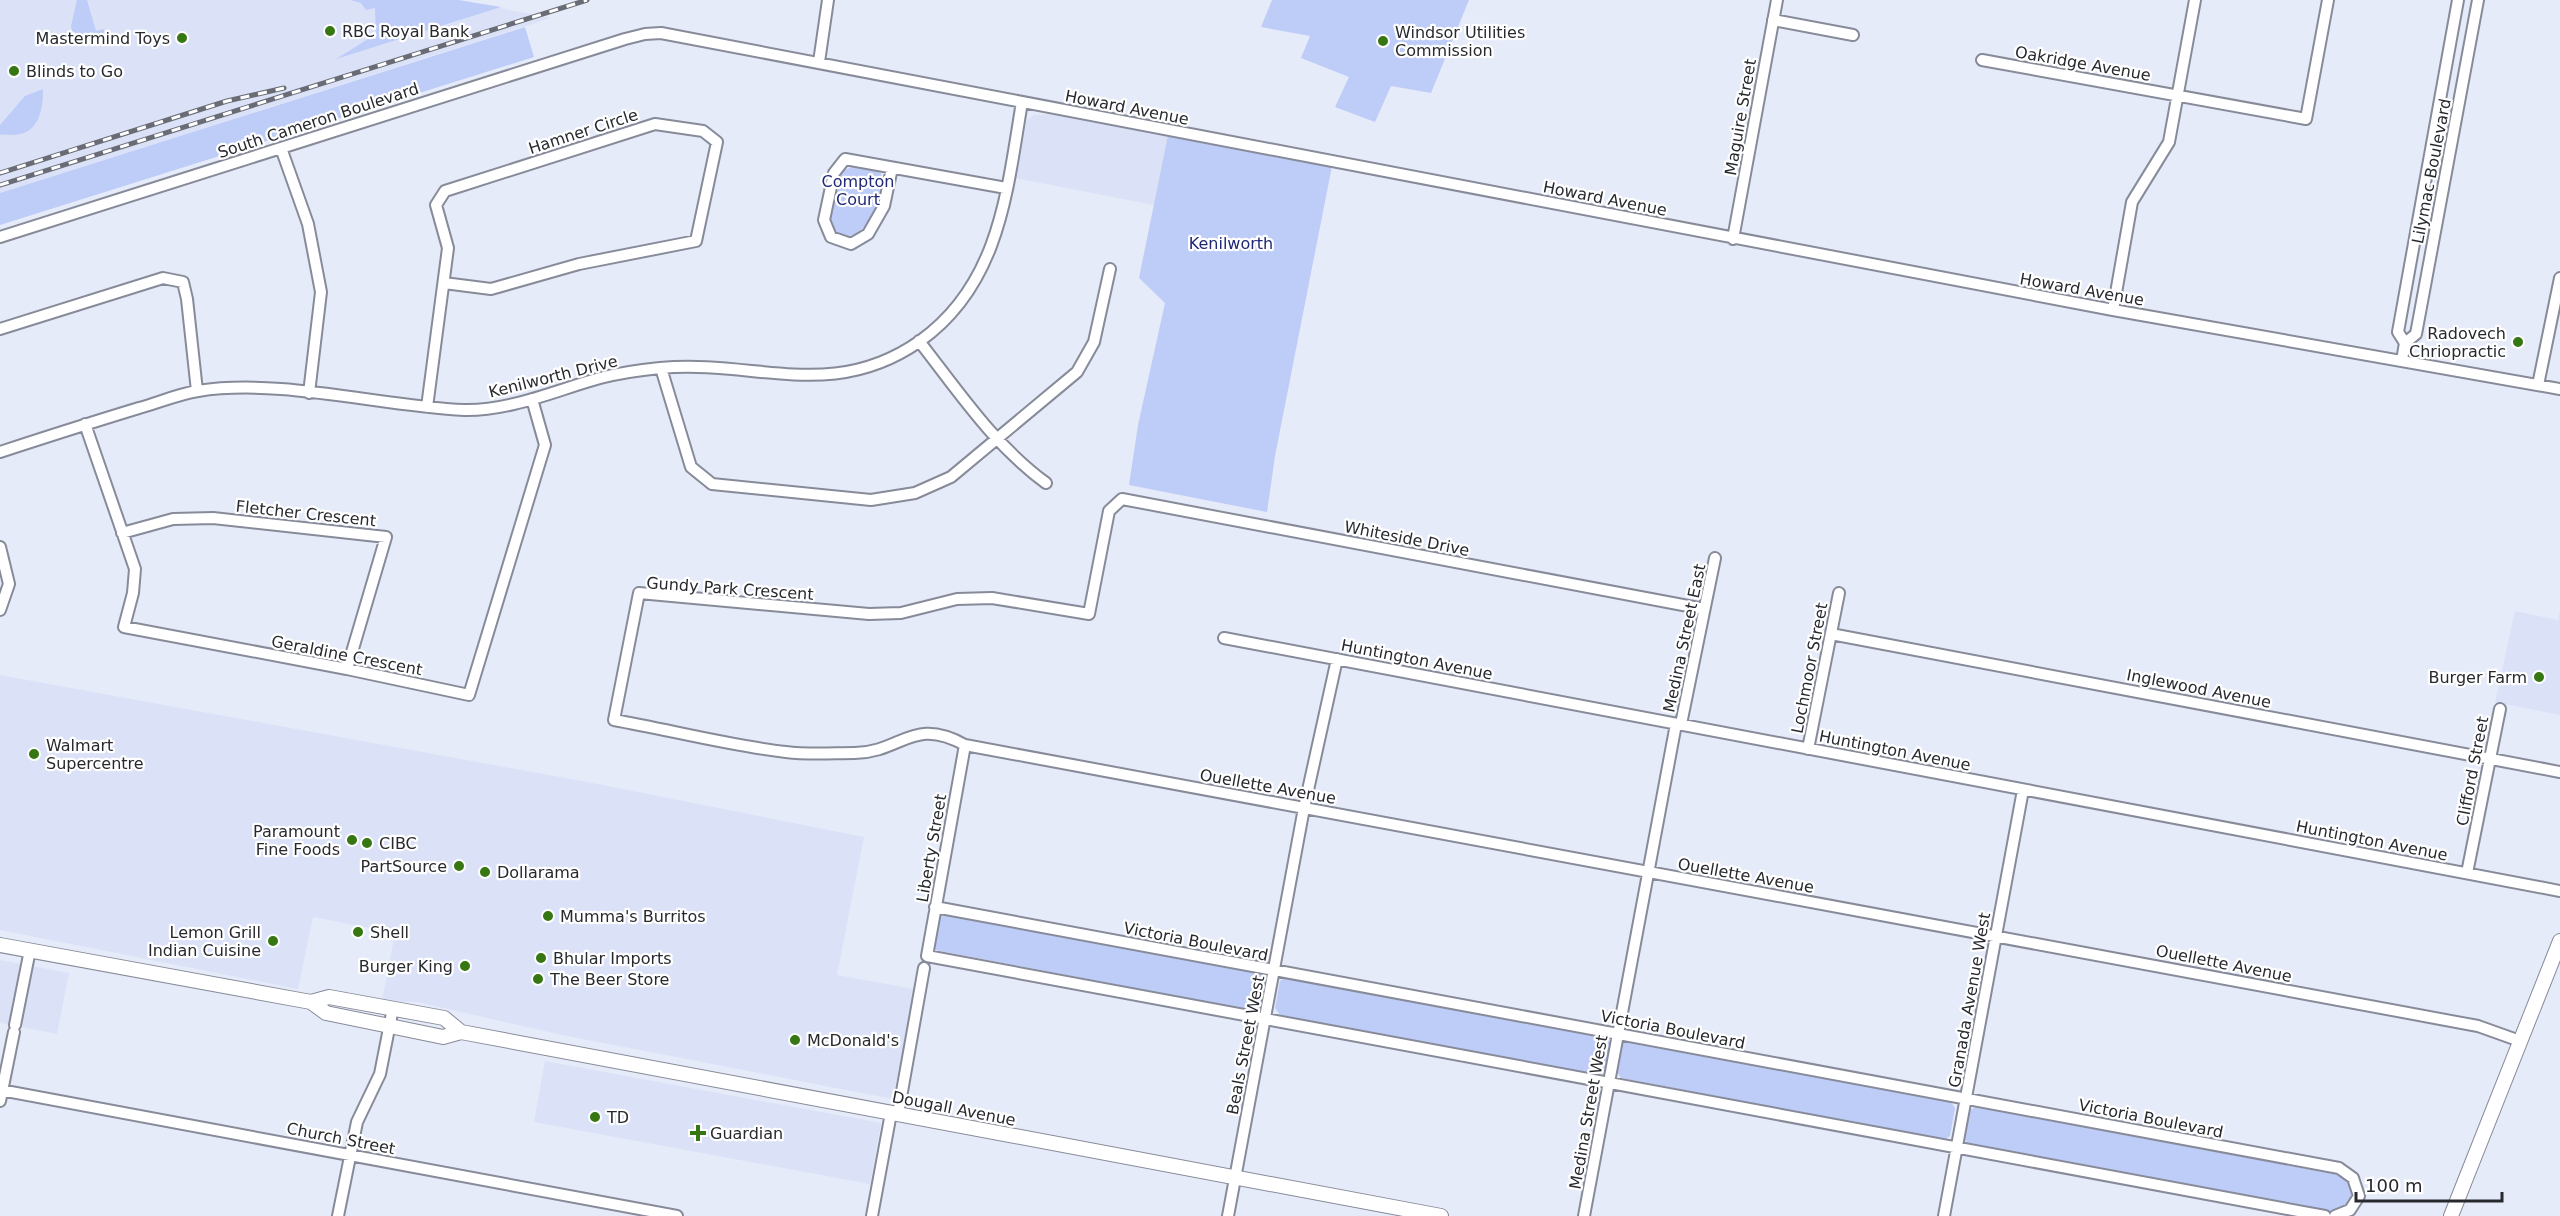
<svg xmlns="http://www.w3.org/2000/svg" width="2560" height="1216" viewBox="0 0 2560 1216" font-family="'DejaVu Sans',sans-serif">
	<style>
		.built { fill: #dbe2f8 }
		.green { fill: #beccf8 }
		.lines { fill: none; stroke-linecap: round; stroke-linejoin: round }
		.minor-casing { stroke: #878b99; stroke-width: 14 }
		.major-casing { stroke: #878b99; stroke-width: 16 }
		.minor { stroke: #fff; stroke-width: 10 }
		.major { stroke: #fff; stroke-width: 14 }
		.rail-casing { stroke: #696c74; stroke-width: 5 }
		.rail { stroke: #fff; stroke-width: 3; stroke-dasharray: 9; stroke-linecap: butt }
		.poi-dot { fill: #367613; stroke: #fff; stroke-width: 2 }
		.labels { text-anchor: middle; stroke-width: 4.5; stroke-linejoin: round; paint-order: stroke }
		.poi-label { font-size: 16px; fill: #27292e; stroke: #fff; text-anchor: start }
		.street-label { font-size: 16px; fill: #27292e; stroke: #fff }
		.park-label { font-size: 16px; fill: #202876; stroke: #fff }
	</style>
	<rect width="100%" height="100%" fill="#e6ebf9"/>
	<path class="built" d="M0,0h458l93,18 -551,175z
		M1054,114l114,21 -14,70 -139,-27 12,-58 7,-5z
		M2560,610v105l-65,-13 20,-91 43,9z
		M0,675l598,109 266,53 -27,138 77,14 -21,110 -331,-64 -145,-33 -35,-1 13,-68 -82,-16 -15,72 -298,-59z
		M0,960l69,13 -12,61 -57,-11z
		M545,1061l336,62 -11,61 -336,-62z"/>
	<path class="green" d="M77,0h10l9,31 8,-2v4l-18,5 -14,-7 -1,-5z
		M350,0h108l43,7 -165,52 32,-20h8l-1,-31 -9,2 -5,-7z
		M1272,0h197l-38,93 -40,-7 -16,36 -40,-15 14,-30 -48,-19 9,-22 -49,-9z
		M525,27l9,30 -534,168v-32z
		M43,89c0,19 -3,44 -28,46 -5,0 -10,-1 -15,0v-10l25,-29z
		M1168,135l164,31 -57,290 -8,56 -138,-27 9,-60 27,-122 -26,-25z
		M855,166l21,4 5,3c3,24 -11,64 -39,64l-10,-10 -2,-6 11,-50z
		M942,912l320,60 4,5 -5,30 -6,4 -320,-61c-4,-8 0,-31 7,-38z
		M1286,977l320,60 4,5 -5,29 -6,4 -319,-60 -5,-7 5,-27z
		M1628,1040l322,61 5,7 -5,28 -6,4 -323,-62 -4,-6 4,-27z
		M1975,1107l365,68 11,9c5,15 -4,26 -19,28l-364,-67 -4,-7 4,-26z"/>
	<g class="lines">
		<defs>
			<path id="minor" d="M1773,20l80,15
				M1982,60l324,59 22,-119
				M819,62l9,-62
				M281,148l27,76 13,68 -12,101
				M892,168l-8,38 -16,28 -17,10 -20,-7 -7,-17 10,-47 11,-14 161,29
				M0,237l625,-198 20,-5 16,-1 1452,277 447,79
				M1733,239l44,-239
				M2113,310l19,-108 37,-60 26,-142
				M0,329l163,-51 20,4 4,17 10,92
				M919,341c40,51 74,103 127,142
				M2405,343l-7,-11 60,-332
				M2402,360l3,-17 11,-9 62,-334
				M661,368l30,99 21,17 159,16 44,-7 36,-16 126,-105 17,-30 16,-73
				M2538,385l22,-107
				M427,407l21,-159 -12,-43 9,-14 210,-67 48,7 14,11 -21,99 -117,23 -88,25 -47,-6
				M85,424l50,145 -2,24 -9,34 223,42 122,26 76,-250 -13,-46
				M0,452c46,-15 93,-30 139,-44 19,-5 39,-14 59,-17 82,-13 182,15 266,19 47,1 92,-20 136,-32 19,-5 40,-8 60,-10 95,-9 172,35 260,-27 80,-57 87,-150 102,-239
				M122,533l51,-14 40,-1 173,19 -39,132
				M0,547l9,37 -9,26
				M1704,609l-582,-110 -13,12 -20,103 -97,-16 -35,1 -56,14 -32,1 -230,-21 -25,127c56,10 117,26 172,32 23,3 47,1 69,1 47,-1 58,-37 110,-8l1513,281 42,15
				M1831,634l729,138
				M1224,638l1336,253
				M1681,724l34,-166
				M965,745l-38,211 1398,260
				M1808,749l31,-156
				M2467,873l33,-164
				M935,907l1404,261 14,10 6,18 -9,14 -15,6
				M15,1025l15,-75
				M0,1090l677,126
				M0,1101l14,-69
				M898,1114l26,-146
				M338,1216l19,-94 23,-48 13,-66
				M872,1216l19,-103
				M1228,1216l76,-408 33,-149
				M1584,1216l92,-492
				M1944,1216l79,-426"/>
			<path id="major" d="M0,945l311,57 15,11 117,24 18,-5 980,184
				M311,1002l18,-5 115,21 17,14
				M2451,1216l109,-275"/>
		</defs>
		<use href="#minor" class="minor-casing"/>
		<use href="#major" class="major-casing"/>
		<use href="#minor" class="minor"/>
		<use href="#major" class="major"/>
		<defs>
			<path id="rail" d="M0,173l227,-72 57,-13
				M0,185l587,-185"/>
		</defs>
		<use href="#rail" class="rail-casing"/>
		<use href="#rail" class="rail"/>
	</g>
	<g class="poi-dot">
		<circle cx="330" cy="31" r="6"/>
		<circle cx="182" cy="38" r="6"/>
		<circle cx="1383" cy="41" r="6"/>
		<circle cx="14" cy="71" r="6"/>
		<circle cx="2518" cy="342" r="6"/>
		<circle cx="2539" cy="677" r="6"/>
		<circle cx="34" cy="754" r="6"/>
		<circle cx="352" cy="840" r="6"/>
		<circle cx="367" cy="843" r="6"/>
		<circle cx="459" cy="866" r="6"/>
		<circle cx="485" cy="872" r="6"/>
		<circle cx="548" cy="916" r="6"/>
		<circle cx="358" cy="932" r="6"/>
		<circle cx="273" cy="941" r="6"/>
		<circle cx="541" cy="958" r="6"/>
		<circle cx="465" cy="966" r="6"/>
		<circle cx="538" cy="979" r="6"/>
		<circle cx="795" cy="1040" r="6"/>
		<circle cx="595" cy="1117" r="6"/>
		<path d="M695 1124h6v6h6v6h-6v6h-6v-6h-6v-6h6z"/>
	</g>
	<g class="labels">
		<g class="poi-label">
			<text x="342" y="37">RBC Royal Bank</text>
			<text x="1395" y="38">Windsor Utilities<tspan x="1395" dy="18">Commission</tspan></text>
			<text x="170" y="44" text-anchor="end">Mastermind Toys</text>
			<text x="26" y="77">Blinds to Go</text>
			<text x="2506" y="339" text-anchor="end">Radovech<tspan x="2506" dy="18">Chriopractic</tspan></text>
			<text x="2527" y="683" text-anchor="end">Burger Farm</text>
			<text x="46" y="751">Walmart<tspan x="46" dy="18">Supercentre</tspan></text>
			<text x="340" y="837" text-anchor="end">Paramount<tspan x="340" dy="18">Fine Foods</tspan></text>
			<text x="379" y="849">CIBC</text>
			<text x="447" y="872" text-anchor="end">PartSource</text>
			<text x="497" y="878">Dollarama</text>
			<text x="560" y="922">Mumma's Burritos</text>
			<text x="261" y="938" text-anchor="end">Lemon Grill<tspan x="261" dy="18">Indian Cuisine</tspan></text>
			<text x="370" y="938">Shell</text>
			<text x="553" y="964">Bhular Imports</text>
			<text x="453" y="972" text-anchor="end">Burger King</text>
			<text x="550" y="985">The Beer Store</text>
			<text x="807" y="1046">McDonald's</text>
			<text x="607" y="1123">TD</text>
			<text x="710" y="1139">Guardian</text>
		</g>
		<g class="street-label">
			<text transform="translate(2083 63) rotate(10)" y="6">Oakridge Avenue</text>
			<text transform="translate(1127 107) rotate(11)" y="6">Howard Avenue</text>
			<text transform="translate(1740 117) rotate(-80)" y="6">Maguire Street</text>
			<text transform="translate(318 120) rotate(-18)" y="6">South Cameron Boulevard</text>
			<text transform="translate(583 131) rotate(-18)" y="6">Hamner Circle</text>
			<text transform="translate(2431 171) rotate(-79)" y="6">Lilymac Boulevard</text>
			<text transform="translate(1605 198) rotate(11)" y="6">Howard Avenue</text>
			<text transform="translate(2082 289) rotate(10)" y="6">Howard Avenue</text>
			<text transform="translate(553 376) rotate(-14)" y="6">Kenilworth Drive</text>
			<text transform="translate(306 513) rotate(6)" y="6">Fletcher Crescent</text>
			<text transform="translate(1407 538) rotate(11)" y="6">Whiteside Drive</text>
			<text transform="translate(730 588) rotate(4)" y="6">Gundy Park Crescent</text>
			<text transform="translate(1684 638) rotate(-78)" y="6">Medina Street East</text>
			<text transform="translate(347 655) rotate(11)" y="6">Geraldine Crescent</text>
			<text transform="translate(1417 659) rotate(11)" y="6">Huntington Avenue</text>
			<text transform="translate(1809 668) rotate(-79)" y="6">Lochmoor Street</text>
			<text transform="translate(2199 688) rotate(11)" y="6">Inglewood Avenue</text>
			<text transform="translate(1895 750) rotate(11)" y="6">Huntington Avenue</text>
			<text transform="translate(2472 771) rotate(-79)" y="6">Clifford Street</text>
			<text transform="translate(1268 786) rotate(10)" y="6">Ouellette Avenue</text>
			<text transform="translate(2372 840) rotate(11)" y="6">Huntington Avenue</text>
			<text transform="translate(931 848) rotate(-80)" y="6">Liberty Street</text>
			<text transform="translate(1746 875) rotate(10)" y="6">Ouellette Avenue</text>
			<text transform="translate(1196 941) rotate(11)" y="6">Victoria Boulevard</text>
			<text transform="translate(2224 963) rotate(11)" y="6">Ouellette Avenue</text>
			<text transform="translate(1969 1000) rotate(-80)" y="6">Granada Avenue West</text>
			<text transform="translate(1673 1029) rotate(11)" y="6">Victoria Boulevard</text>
			<text transform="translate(1245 1045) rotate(-79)" y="6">Beals Street West</text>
			<text transform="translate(954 1108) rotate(11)" y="6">Dougall Avenue</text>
			<text transform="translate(1588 1112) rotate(-80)" y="6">Medina Street West</text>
			<text transform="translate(2151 1118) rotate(11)" y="6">Victoria Boulevard</text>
			<text transform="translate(341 1138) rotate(11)" y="6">Church Street</text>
		</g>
		<g class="park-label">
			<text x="858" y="187">Compton<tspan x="858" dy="18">Court</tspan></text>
			<text x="1231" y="249">Kenilworth</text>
		</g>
	</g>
	<path d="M2356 1192v9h146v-9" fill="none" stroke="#27292e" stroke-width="3"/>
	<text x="2365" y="1192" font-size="18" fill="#27292e" stroke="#ffffff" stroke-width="4.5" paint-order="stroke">100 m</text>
</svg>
